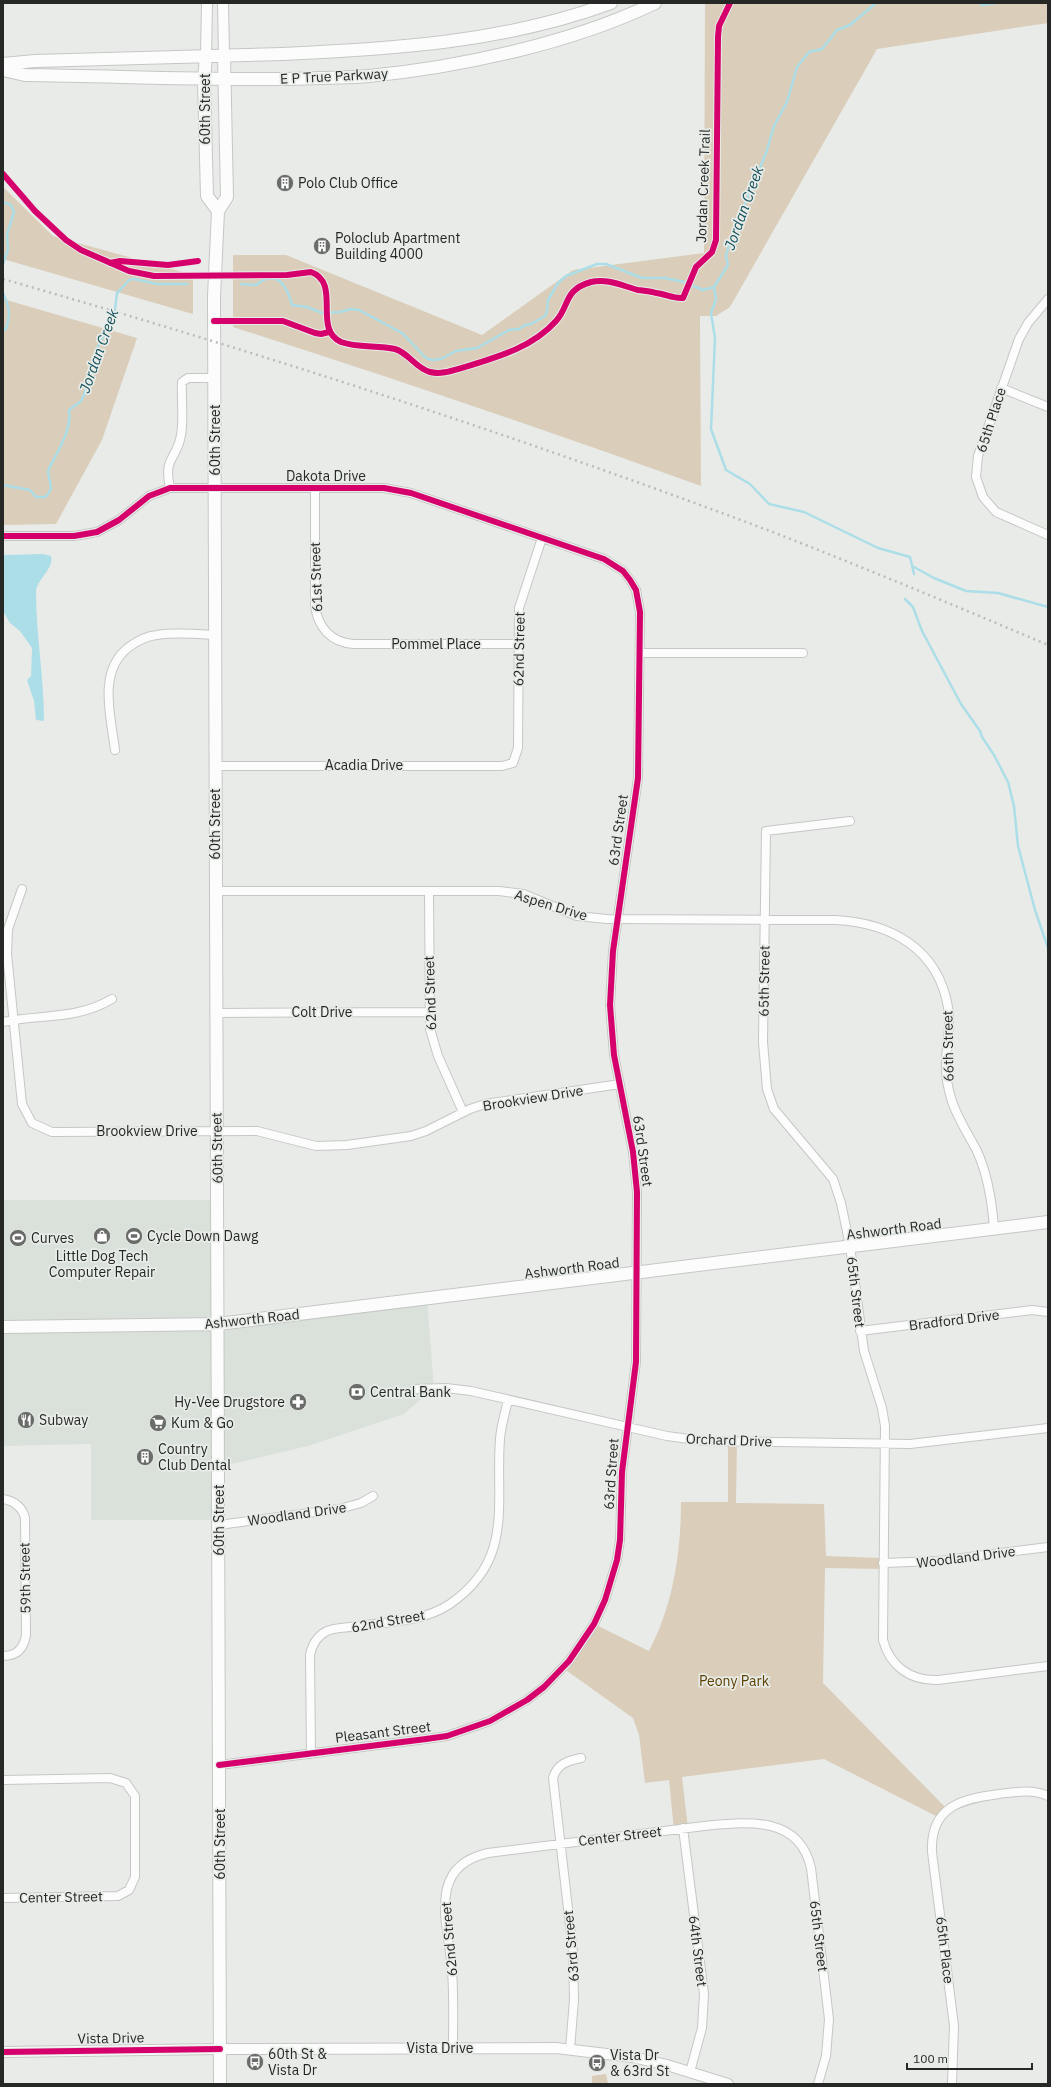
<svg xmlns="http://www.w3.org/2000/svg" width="1051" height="2087" viewBox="0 0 1051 2087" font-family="'IBM Plex Sans',sans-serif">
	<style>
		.built { fill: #dae1da }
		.green { fill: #dacdb9 }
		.water { fill: #acdee8 }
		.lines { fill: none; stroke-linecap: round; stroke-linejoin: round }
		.stream { stroke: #acdee8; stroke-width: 2.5 }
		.minor-casing { stroke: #c5c7c5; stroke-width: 10 }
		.tertiary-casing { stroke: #c5c7c5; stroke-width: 12 }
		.secondary-casing { stroke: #c5c7c5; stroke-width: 14 }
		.minor { stroke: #fcfcfc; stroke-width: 8 }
		.tertiary { stroke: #fcfcfc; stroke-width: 10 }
		.secondary { stroke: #fcfcfc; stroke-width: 12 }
		.rail { stroke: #bbb; stroke-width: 2.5; stroke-dasharray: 2 4; stroke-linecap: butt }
		.cycleway-casing { stroke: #e8ece8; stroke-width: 8 }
		.cycleway { stroke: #d6006c; stroke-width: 6 }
		.labels { text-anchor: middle; stroke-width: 3.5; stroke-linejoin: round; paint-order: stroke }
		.street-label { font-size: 14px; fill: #262826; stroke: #e8ece8 }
		.poi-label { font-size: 14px; fill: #262826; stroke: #e8ece8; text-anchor: start }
		.park-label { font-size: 14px; fill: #5e4000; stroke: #e8ece8 }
		.water-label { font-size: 15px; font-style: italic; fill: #14515c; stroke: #e8ece8 }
	</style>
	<rect width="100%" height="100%" fill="#e9ebe9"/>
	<path class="built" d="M3,1200h215l1,124 208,-26 7,90 -30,26 -96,32 -89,21v53h-128v-76l-88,2z"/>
	<path class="green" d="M705,3h343v20l-171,26 -147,258 -14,9h-16l1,170c-155,-56 -311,-109 -468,-159v-72h53l196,80 91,-65 131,-17z
		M3,187l50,49 140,39v39l-190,-55z
		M3,299l134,39 -35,102 -46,84 -53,1z
		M728,1441h9l-1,62 88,1 2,52 57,2v11l-58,-1 -2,115 125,127 -8,8 -116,-59 -142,18 6,51 -14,2 -5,-50 -24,3 -6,-48 -6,-17 -70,-50 31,-44 55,27c24,-46 32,-98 32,-149h47z
		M606,2074l2,10h-16v-8z"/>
	<path class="water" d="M43,554l8,2c3,13 -13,22 -15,35 0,44 8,87 8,130l-8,-1 -2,-19 -7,-21 4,-4 1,-28 -12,-17 -10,-8 -7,-12v-56z"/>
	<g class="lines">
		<path class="stream" d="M980,3l2,2 13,-2
			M3,202l8,3 3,7 -7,22 1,15 -5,15
			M241,284l15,1c21,-17 31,1 36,20l15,2 15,6 18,-1 11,-3 8,1 43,23 22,23 4,3 6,1 7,-1 15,-8 21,-3 32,-18 10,-1 6,-4 6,-1 14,-8 2,-5 1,-11 10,-17 8,-7 31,-12h9l36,14h23l19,4 19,8 11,-3 14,-22 -2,-9 5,-18 35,-85 8,-27 13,-24 10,-35 12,-15 13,-3 15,-19 13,-5 26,-22
			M714,287l2,12 -5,14 4,25 -4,91 15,41 24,14 19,20 35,8 74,36 32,9 4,17
			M3,293c6,13 8,22 3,36l-3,1
			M3,485l27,5 6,7h9c10,-9 4,-14 3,-26 9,-20 24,-39 21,-61l12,-9 3,-6 15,-52 6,-9 3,-10 6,-6 3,-25 4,-4 8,-9 5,-1 23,5h30
			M914,567l20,11 32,13 32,2 50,14
			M905,599l8,8 9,24 39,73 19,27 2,6 12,18 14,27 6,24 4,40 17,64 13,38"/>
		<defs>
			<path id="minor" d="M1048,299l-20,24 -9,16 -41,117 -2,21 7,20 13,15 52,23
				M1001,388l47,19
				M170,488c-7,-32 7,-28 11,-53 3,-17 0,-36 1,-53l6,-4h27
				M315,488v118c3,21 16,37 39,38h164
				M3,536h71l23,-4 22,-12 30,-24 21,-8h214l27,5 193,66 19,12 7,9 6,10 4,22 -2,166 -25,173 -3,54 4,50 19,97 4,40 -1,170 -14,110 -2,68 -3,20 -12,40 -11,24 -25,37 -25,26 -17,13 -37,21 -43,15 -21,3 -207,26
				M640,653h163
				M115,750c-4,-33 -18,-79 14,-103 8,-6 17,-11 28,-12 19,-3 39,-1 58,0
				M215,766h287l11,-3 5,-15 1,-140 23,-70
				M850,821l-84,10 -3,211 4,47 7,20 59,70 8,24 9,43 14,105 18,57 3,18 -2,214c7,26 27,41 55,40l110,-14
				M22,889l-14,40 -1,25 15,150 10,19 20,9 205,-1 59,15 31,-1 64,-9 15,-5 44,-22 15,-5 135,-20
				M215,891h284l24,3 54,22 30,3 229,1c55,3 102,29 112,87 4,20 -3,41 -2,61 0,10 2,20 5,30 5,18 16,34 25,51 12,25 16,52 18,79
				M429,891l1,138 8,27 25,56
				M216,1013l213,-1
				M3,1022c39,-8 73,-2 109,-23
				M860,1331l172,-21 16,2
				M415,1389l31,-1 25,3 196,45 37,5 206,3 138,-16
				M3,1499c11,2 19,7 22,19l1,117c-2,13 -9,21 -23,21
				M219,1525l120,-16 22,-6 12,-7
				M883,1563l55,-2 110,-14
				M311,1754l-1,-99c2,-10 7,-19 17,-24 9,-4 20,-3 30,-5 31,-4 66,-4 93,-22 65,-45 45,-100 50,-165 1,-13 5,-26 8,-39
				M3,1780l107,-2 16,5 9,13v81l-6,13 -11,6 -115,2
				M683,1828l21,166 -2,34 -12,44
				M453,2048c0,-26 1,-52 -1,-77 -3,-45 -27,-104 36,-118l216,-27c43,-4 95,-11 107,42l18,151 -3,37 -8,28
				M570,2049l4,-49 -1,-48 -20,-174c4,-14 14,-17 28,-20
				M952,2084l2,-58 -22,-174c-2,-46 30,-53 67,-58 17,-2 33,-5 49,2"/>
			<path id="tertiary" d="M223,3l1,53
				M206,56l1,-53
				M3,2052l217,-3 336,-1 76,9 35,8 61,19"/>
			<path id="secondary" d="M206,56l-2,24 3,116 11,15
				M3,64l32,-3c82,-3 165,-4 247,-7 111,-5 224,-12 329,-51
				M3,70l22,5c87,1 173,5 261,4 27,-1 56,-1 83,-3 92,-9 203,-33 286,-73
				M3,1327l215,-3 830,-102
				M220,2084l-6,-1787 4,-86 9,-14 -3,-141"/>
		</defs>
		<use href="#minor" class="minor-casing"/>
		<use href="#tertiary" class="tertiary-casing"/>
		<use href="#secondary" class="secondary-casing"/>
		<use href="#minor" class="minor"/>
		<use href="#tertiary" class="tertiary"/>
		<use href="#secondary" class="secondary"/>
		<path class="rail" d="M3,279c259,74 515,157 767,252 93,36 186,75 278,114"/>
		<defs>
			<path id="cycleway" d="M3,174l32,37 31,29 15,10 48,21 25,5 133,-1 24,-3c31,11 1,57 30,70 16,6 37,3 54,7 14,4 20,19 35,23 11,3 24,-2 35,-5 33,-10 68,-20 91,-46 14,-15 7,-31 35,-39 16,-4 32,4 47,8 6,1 12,1 18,3 9,1 18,6 27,5l13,-31 16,-15 4,-12 2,-203 1,-11 11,-23
				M110,263l10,-2 48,4 30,-4
				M214,321h69l32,12 6,1 8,-2
				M3,536h71l23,-4 22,-12 30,-24 21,-8h214l27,5 193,66 19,12 7,9 6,10 4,22 -2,166 -25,173 -3,54 4,50 19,97 4,40 -1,170 -14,110 -2,68 -3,20 -12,40 -11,24 -25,37 -25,26 -17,13 -37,21 -43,15 -21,3 -207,26
				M3,2052l217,-3"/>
		</defs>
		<use href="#cycleway" class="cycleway-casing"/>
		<use href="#cycleway" class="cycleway"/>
	</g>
	<defs>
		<symbol id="building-disc" viewBox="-11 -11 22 22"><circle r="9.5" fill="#6a6c6a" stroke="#e8ece8"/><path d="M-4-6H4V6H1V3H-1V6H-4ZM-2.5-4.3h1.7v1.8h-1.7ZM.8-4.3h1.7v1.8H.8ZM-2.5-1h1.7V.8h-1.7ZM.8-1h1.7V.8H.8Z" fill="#fff"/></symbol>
		<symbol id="shop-disc" viewBox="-11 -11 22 22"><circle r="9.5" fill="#6a6c6a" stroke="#e8ece8"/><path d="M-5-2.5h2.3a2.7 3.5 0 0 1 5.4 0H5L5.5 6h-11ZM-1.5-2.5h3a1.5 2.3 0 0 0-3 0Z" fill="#fff"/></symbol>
		<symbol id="stadium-disc" viewBox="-11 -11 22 22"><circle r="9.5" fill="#6a6c6a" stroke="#e8ece8"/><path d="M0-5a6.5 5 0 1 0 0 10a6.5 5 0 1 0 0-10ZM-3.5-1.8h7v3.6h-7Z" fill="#fff"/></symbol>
		<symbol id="bank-disc" viewBox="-11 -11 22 22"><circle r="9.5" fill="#6a6c6a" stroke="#e8ece8"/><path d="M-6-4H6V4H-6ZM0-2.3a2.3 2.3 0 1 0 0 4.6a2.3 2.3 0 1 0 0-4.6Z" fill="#fff"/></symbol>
		<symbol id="pharmacy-disc" viewBox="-11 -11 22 22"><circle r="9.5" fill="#6a6c6a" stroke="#e8ece8"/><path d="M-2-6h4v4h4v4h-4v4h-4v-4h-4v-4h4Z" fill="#fff"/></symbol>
		<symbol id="restaurant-disc" viewBox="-11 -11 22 22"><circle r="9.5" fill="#6a6c6a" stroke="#e8ece8"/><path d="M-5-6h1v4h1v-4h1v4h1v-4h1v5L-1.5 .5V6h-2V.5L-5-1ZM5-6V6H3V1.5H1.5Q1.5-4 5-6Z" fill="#fff"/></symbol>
		<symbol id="supermarket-disc" viewBox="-11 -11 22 22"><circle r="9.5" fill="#6a6c6a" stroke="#e8ece8"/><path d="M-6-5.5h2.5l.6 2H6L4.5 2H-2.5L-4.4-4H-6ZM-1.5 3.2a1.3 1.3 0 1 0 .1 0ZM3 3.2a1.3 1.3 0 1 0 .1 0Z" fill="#fff"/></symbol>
		<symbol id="bus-disc" viewBox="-11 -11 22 22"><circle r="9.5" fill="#6a6c6a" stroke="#e8ece8"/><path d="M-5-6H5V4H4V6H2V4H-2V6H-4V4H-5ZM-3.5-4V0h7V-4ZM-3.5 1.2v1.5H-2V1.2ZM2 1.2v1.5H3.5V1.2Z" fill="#fff"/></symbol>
	</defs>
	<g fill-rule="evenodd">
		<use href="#building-disc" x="275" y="173" width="20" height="20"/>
		<use href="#building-disc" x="312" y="236" width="20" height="20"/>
		<use href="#shop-disc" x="92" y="1226" width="20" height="20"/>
		<use href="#stadium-disc" x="124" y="1226" width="20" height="20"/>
		<use href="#stadium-disc" x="8" y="1228" width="20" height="20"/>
		<use href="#bank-disc" x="347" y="1382" width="20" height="20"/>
		<use href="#pharmacy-disc" x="288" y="1392" width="20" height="20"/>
		<use href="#restaurant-disc" x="16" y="1410" width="20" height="20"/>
		<use href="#supermarket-disc" x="148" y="1413" width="20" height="20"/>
		<use href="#building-disc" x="135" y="1447" width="20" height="20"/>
		<use href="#bus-disc" x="245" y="2052" width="20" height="20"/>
		<use href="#bus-disc" x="587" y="2053" width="20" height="20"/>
	</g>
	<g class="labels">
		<g class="street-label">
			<text transform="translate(334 76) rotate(-3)" y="5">E P True Parkway</text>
			<text transform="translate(205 109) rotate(-90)" y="5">60th Street</text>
			<text transform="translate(703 186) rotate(-88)" y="5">Jordan Creek Trail</text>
			<text transform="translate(991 420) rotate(-72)" y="5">65th Place</text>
			<text transform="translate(215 440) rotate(-90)" y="5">60th Street</text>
			<text x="326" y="481">Dakota Drive</text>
			<text transform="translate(316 577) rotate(-92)" y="5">61st Street</text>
			<text x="436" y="649">Pommel Place</text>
			<text transform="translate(519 649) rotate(-89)" y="5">62nd Street</text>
			<text x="364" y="770">Acadia Drive</text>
			<text transform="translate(215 824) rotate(-90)" y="5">60th Street</text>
			<text transform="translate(618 830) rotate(-82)" y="5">63rd Street</text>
			<text transform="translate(551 905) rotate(17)" y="5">Aspen Drive</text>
			<text transform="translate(764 981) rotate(-89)" y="5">65th Street</text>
			<text transform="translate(430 993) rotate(-92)" y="5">62nd Street</text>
			<text x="322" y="1017">Colt Drive</text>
			<text transform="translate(948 1046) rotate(-91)" y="5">66th Street</text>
			<text transform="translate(533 1098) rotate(-9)" y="5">Brookview Drive</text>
			<text x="147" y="1136">Brookview Drive</text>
			<text transform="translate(217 1148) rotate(-91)" y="5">60th Street</text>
			<text transform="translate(643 1151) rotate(82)" y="5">63rd Street</text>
			<text transform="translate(894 1229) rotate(-7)" y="5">Ashworth Road</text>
			<text transform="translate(572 1268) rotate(-7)" y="5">Ashworth Road</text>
			<text transform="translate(856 1292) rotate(83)" y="5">65th Street</text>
			<text transform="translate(252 1319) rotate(-6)" y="5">Ashworth Road</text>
			<text transform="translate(954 1320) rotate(-7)" y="5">Bradford Drive</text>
			<text transform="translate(729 1440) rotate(2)" y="5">Orchard Drive</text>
			<text transform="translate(611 1474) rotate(-86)" y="5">63rd Street</text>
			<text transform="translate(297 1514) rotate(-8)" y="5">Woodland Drive</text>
			<text transform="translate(219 1520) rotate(-90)" y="5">60th Street</text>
			<text transform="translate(966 1557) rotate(-7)" y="5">Woodland Drive</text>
			<text transform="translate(25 1578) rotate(-91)" y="5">59th Street</text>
			<text transform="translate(388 1621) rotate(-10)" y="5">62nd Street</text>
			<text transform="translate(383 1732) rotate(-7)" y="5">Pleasant Street</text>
			<text transform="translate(620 1836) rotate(-7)" y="5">Center Street</text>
			<text transform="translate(220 1844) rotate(-90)" y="5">60th Street</text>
			<text transform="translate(61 1897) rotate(-1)" y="5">Center Street</text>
			<text transform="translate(819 1936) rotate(83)" y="5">65th Street</text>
			<text transform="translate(449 1939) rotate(-95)" y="5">62nd Street</text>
			<text transform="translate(571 1946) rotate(-95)" y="5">63rd Street</text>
			<text transform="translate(945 1950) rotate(83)" y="5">65th Place</text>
			<text transform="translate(698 1951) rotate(83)" y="5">64th Street</text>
			<text transform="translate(111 2038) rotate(-1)" y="5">Vista Drive</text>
			<text x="440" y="2053">Vista Drive</text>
		</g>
		<g class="poi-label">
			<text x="298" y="188">Polo Club Office</text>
			<text x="335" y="243">Poloclub Apartment<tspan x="335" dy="16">Building 4000</tspan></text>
			<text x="147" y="1241">Cycle Down Dawg</text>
			<text x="31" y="1243">Curves</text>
			<text x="102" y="1261" text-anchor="middle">Little Dog Tech<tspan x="102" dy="16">Computer Repair</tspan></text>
			<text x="370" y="1397">Central Bank</text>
			<text x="285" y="1407" text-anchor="end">Hy-Vee Drugstore</text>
			<text x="39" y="1425">Subway</text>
			<text x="171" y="1428">Kum &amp; Go</text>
			<text x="158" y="1454">Country<tspan x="158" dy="16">Club Dental</tspan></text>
			<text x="268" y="2059">60th St &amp;<tspan x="268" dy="16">Vista Dr</tspan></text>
			<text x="610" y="2060">Vista Dr<tspan x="610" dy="16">&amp; 63rd St</tspan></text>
		</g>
		<g class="park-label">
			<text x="734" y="1686">Peony Park</text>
		</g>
		<g class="water-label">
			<text transform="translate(744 208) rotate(-70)" y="5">Jordan Creek</text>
			<text transform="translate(99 351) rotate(-70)" y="5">Jordan Creek</text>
		</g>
	</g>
	<rect width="1051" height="2087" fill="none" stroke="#262826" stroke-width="8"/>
	<path d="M907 2063v6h125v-6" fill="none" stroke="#262826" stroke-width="2"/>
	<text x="913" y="2063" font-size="12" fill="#262826" stroke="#e8ece8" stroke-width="3" paint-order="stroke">100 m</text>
</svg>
